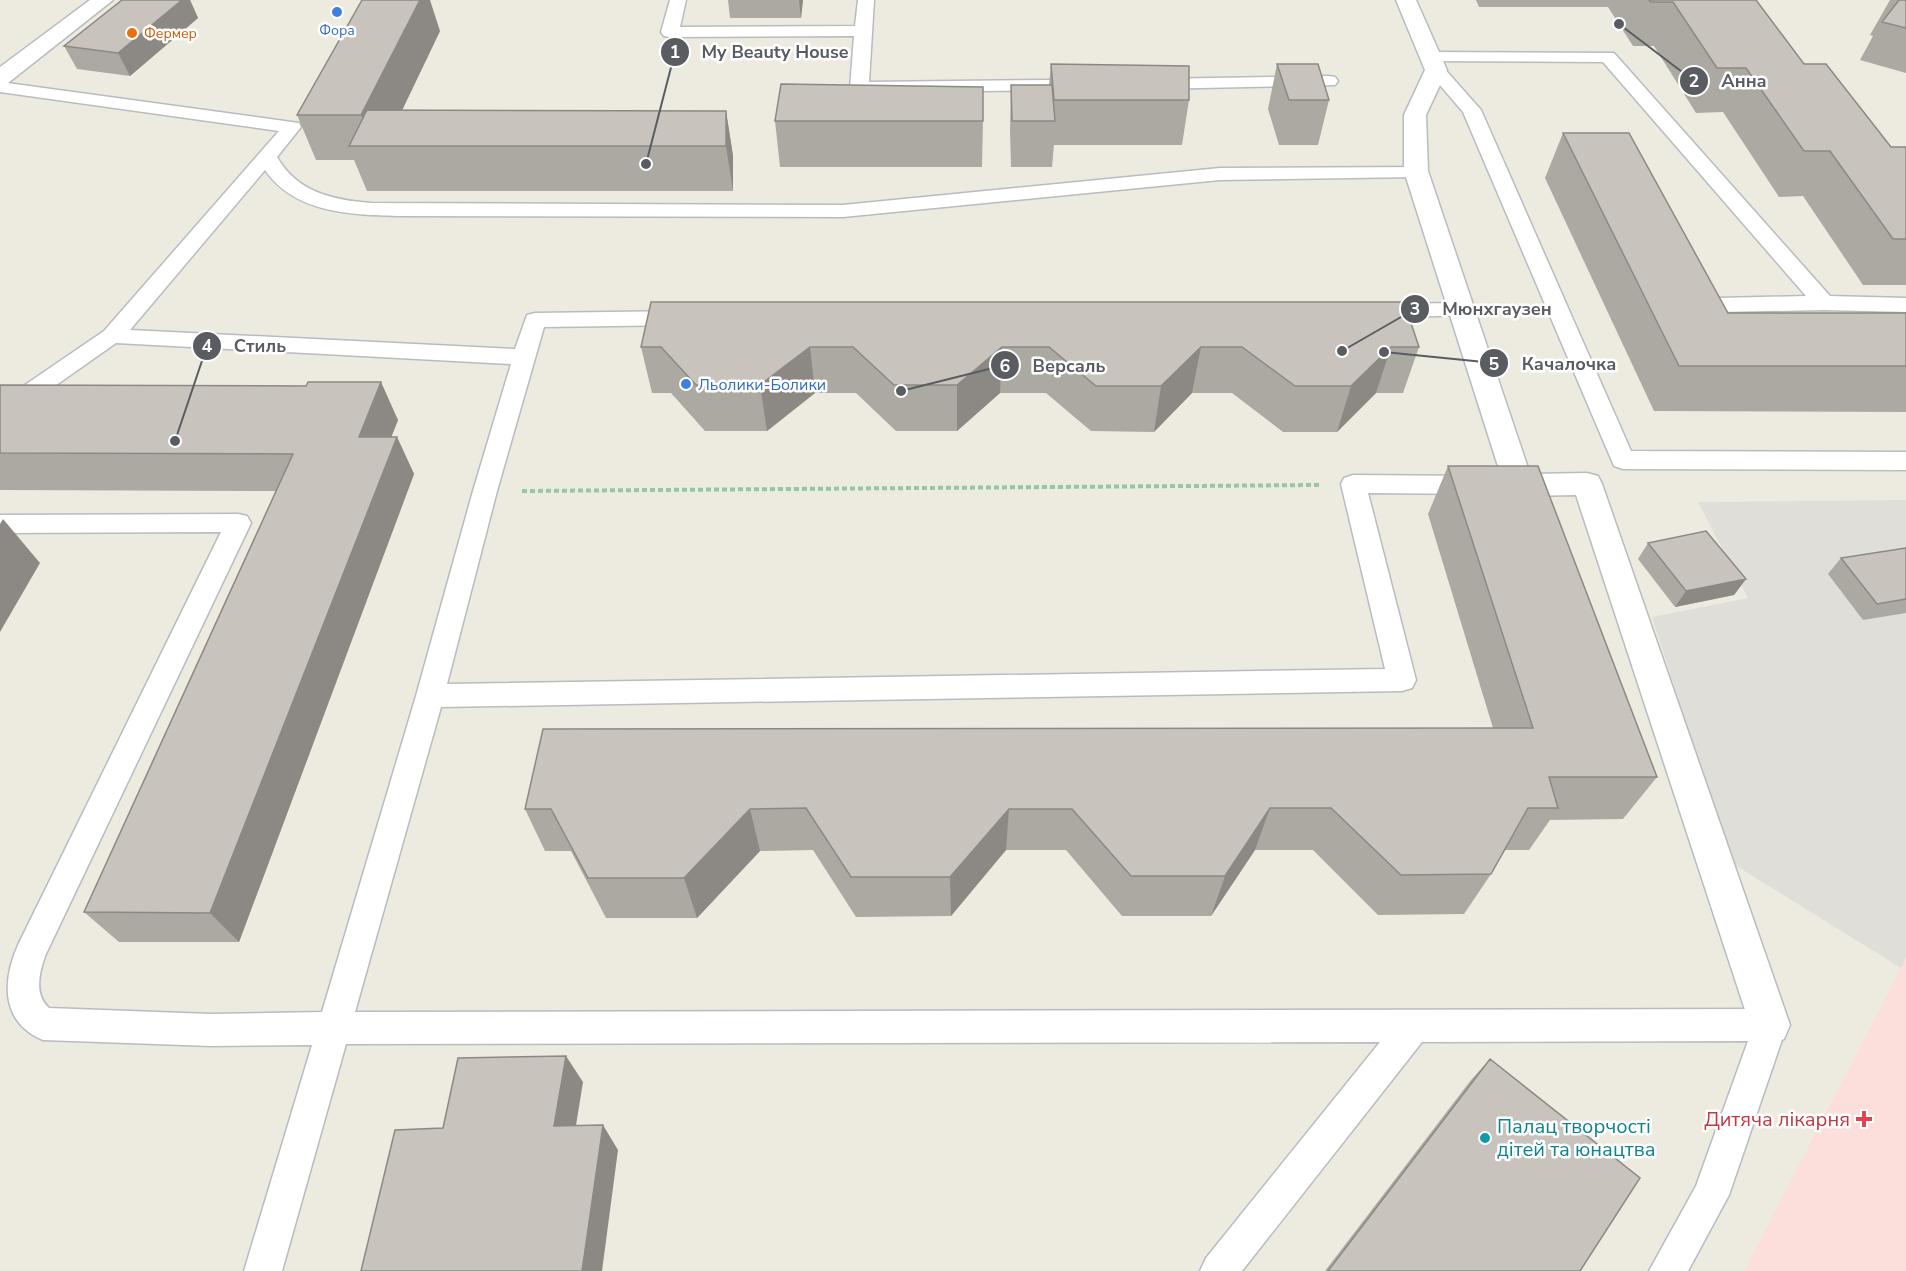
<svg xmlns="http://www.w3.org/2000/svg" width="1906" height="1271" viewBox="0 0 1906 1271" font-family="'Nunito Sans',sans-serif">
	<style>
		.industrial { fill: #e0ded8 }
		.medical { fill: #fcdeda }
		.lines { fill: none; stroke-linecap: round; stroke-linejoin: round }
		.service-casing { stroke: #b8bbc0; stroke-width: 3 }
		.minor-casing { stroke: #b8bbc0; stroke-width: 3 }
		.path { stroke: #93c8a3; stroke-width: 4; stroke-dasharray: 5 3; stroke-linecap: butt }
		.service { fill: #fff; fill-rule: evenodd }
		.minor { fill: #fff; fill-rule: evenodd }
		.wall { fill: #aca9a3 }
		.shaded-wall { fill: #8c8984 }
		.building { fill: #c8c4bd; stroke: #8c8984; stroke-width: 1.5 }
		.shop-dot { fill: #3f7fe0; stroke: #fff; stroke-width: 2 }
		.food-dot { fill: #e8710a; stroke: #fff; stroke-width: 2 }
		.health-dot { fill: #e0444e; stroke: #fff; stroke-width: 2 }
		.culture-dot { fill: #0f9aa8; stroke: #fff; stroke-width: 2 }
		.labels { text-anchor: middle; stroke-width: 5; stroke-linejoin: round; paint-order: stroke }
		.far-shop-label { font-size: 14px; fill: #366cbe; stroke: #fff }
		.far-food-label { font-size: 14px; fill: #c56008; stroke: #fff; text-anchor: start }
		.shop-label { font-size: 16px; fill: #366cbe; stroke: #fff; text-anchor: start }
		.near-health-label { font-size: 20px; fill: #be3a42; stroke: #fff; text-anchor: end }
		.near-culture-label { font-size: 20px; fill: #0d838f; stroke: #fff; text-anchor: start }
		.leader { fill: none; stroke: #595d62; stroke-width: 2 }
		.callout-dot { fill: #595d62; stroke: #fff; stroke-width: 2 }
		.mark-label { font-size: 18px; text-anchor: middle; font-weight: bold; fill: #fff }
		.callout-label { font-size: 18px; text-anchor: middle; font-weight: bold; fill: #595d62; stroke: #fff; stroke-width: 5; stroke-linejoin: round; paint-order: stroke }
	</style>
	<rect width="100%" height="100%" fill="#edebe0"/>
	<path class="industrial" d="M1906,500v458l-5,10 -171,-106 -78,-245 96,-19 -50,-96z"/>
	<path class="medical" d="M1906,958v313h-162l157,-303z"/>
	<g class="lines">
		<defs>
			<path id="service" d="M670,0h16l-6,27 175,-1 3,-26h16l-5,82 180,-2 6,1 3,4 -3,4 -6,1 -190,3 -6,-1 -3,-4 4,-52 -184,1 -6,-1 -3,-4z
				M1430,52l184,1 216,243 76,2v14l-82,-2 -105,2 -8,-2 -3,-5 3,-5 8,-2 87,-2 -203,-234 -179,-1 -3,-4 3,-4z
				M1436,65l6,1 39,44 150,341 275,1v18l-283,-1 -9,-3 -151,-354 -36,-42 3,-4z
				M1329,76l6,1 3,4 -3,4 -182,4 -6,-1 -3,-4 3,-4 6,-1z
				M0,82l299,41 2,4 -24,30c20,35 55,43 94,46l472,2 377,-37 203,-1 3,4 -3,4 -7,2 -196,3 -377,37 -441,-1c-48,-1 -107,-2 -137,-46l-135,160 385,19 12,-34 8,-2 148,-2 8,2 3,5 -3,5 -8,2 -139,2 -47,164 -50,193 938,-15 -44,-185 3,-6 9,-3 123,1 9,3 3,6 -3,6 -9,3 -108,-1 48,187 -4,8 -10,3 -961,16 -86,305 1415,-3 12,5 5,11 -58,170 -41,76h-39l47,-85 52,-145 -326,1 -180,229h-42l6,-13 174,-216 -1034,2 -64,227h-38l68,-226 -101,1 -168,-6c-43,-18 -41,-60 -24,-97l202,-411 -221,1v-18l238,-1 9,2 4,7 -206,433c-6,18 -11,38 4,52l162,6 111,-2 94,-316 57,-205 38,-127 -395,-21 -108,76 -8,2v-19l104,-71 175,-200 -279,-39z
				M1462,303l8,2 3,5 -3,5 -100,3 -8,-2 -3,-5 3,-5 8,-2z"/>
			<path id="minor" d="M90,0h23l-105,83 -8,2v-18z
				M1396,0h20l31,70 -21,45 2,56 102,303 57,-1 11,3 4,8 188,541 -6,14 -14,6 -14,-6 -6,-14 -174,-530 -57,1 -11,-3 -4,-8 -100,-314v-56l21,-45z"/>
		</defs>
		<use href="#service" class="service-casing"/>
		<use href="#minor" class="minor-casing"/>
		<path class="path" d="M522,491l797,-6"/>
		<use href="#service" class="service"/>
		<use href="#minor" class="minor"/>
	</g>
	<path class="wall" d="M122,0h68l8,18 -68,58 -53,-7 -13,-23z
		M728,0h75l-2,18h-71z
		M1476,0h280l48,64 87,83h15v138h-43l-60,-89 -24,1 -56,-85 -27,1 -42,-67h-21l-25,-39h-129z
		M1890,0h16v73l-46,-13 13,-24 -3,-1z
		M440,31l-38,79 324,1 7,45v35h-366l-13,-31h-38l-19,-45z
		M1051,64l138,36 -7,45h-128l-2,22h-41l-1,-37 1,-45h38z
		M1277,64l52,36 -11,45h-39l-11,-36z
		M775,121h208l-1,46h-202z
		M1563,133l165,180h178v99l-252,-1 -109,-233z
		M641,347h778l-16,46h-27l-39,39h-54l-51,-39h-40l-38,39 -63,-1 -45,-38h-46l-43,38h-61l-40,-38h-41l-48,38h-62l-34,-38h-19z
		M0,385l398,35 -7,17h6l17,37 -175,468h-120l-35,-30 192,-421 -276,-1z
		M1448,466l209,311 -34,42 -73,1 -21,30h-24l-14,24 -27,40 -86,1 -65,-65h-58l-44,66h-89l-56,-66h-60l-55,66 -95,1 -43,-67 -53,1 -63,67h-91l-35,-67h-26l-20,-42 968,-81 -65,-214z
		M1648,543l98,36 -12,16 -59,12 -37,-48z
		M1906,548v65l-43,7 -35,-46 13,-16z
		M1490,1059l90,212h-255l146,-191z"/>
	<path class="shaded-wall" d="M182,0h8l8,18 -68,58 -12,-23z
		M420,0h10l10,31 -55,115h-12l-12,-31z
		M799,0h4l-2,18z
		M726,111l7,45v35l-7,-45z
		M810,347l5,46 -48,38 -7,-46z
		M1002,347l-2,46 -43,38v-46z
		M1201,347l-9,46 -38,39 7,-46z
		M1391,347l-15,46 -39,39 14,-46z
		M381,382l17,38 -21,54 -18,-37z
		M397,437l17,37 -175,468 -29,-29z
		M3,519l37,44 -40,69v-108z
		M1746,579l-12,16 -59,12 11,-16z
		M1270,808l-15,42 -44,66 14,-40z
		M750,809l10,42 -63,67 -13,-40z
		M1009,809l-3,41 -55,66 -1,-39z
		M566,1056l17,26 -11,68 -18,-24z
		M603,1125l15,25 -16,121h-20z"/>
	<path class="building" d="M122,0h60l-64,53 -54,-7z
		M362,0h58l-59,115h-64z
		M1649,0h107l48,64h22l65,83h15v92h-13l-63,-88h-26l-58,-83h-29l-44,-66h-22z
		M1899,0h7v28l-24,-6z
		M1051,64l138,2v34h-135z
		M1277,64h41l11,36h-40z
		M781,84l202,3v34h-208z
		M1011,85h41l3,36h-43z
		M367,110l359,1v35h-377z
		M1563,133h66l99,180h178v53h-227z
		M651,302h753l15,45h-28l-40,39h-56l-53,-39h-41l-40,39h-65l-47,-39h-47l-45,38h-63l-41,-38h-43l-50,38h-64l-35,-38h-20z
		M308,382h73l-22,55h38l-187,476 -126,-1 209,-458 -293,-1v-68l306,1z
		M1448,466h90l119,311h-108l9,31h-30l-37,66 -90,1 -70,-67h-61l-45,68h-94l-59,-67h-63l-59,68h-99l-45,-69 -56,1 -66,69h-96l-37,-69h-26l18,-80 990,-1z
		M1706,531l40,48 -60,12 -38,-48z
		M1906,548v51l-29,5 -36,-46z
		M566,1056l-12,70 49,-1 -21,146h-221l34,-141 48,-2 15,-70z
		M1490,1059l150,119 -60,93h-252z"/>
	<g class="shop-dot">
		<circle cx="337" cy="12" r="6"/>
		<circle cx="686" cy="384" r="6"/>
	</g>
	<circle class="food-dot" cx="132" cy="33" r="6"/>
	<path class="health-dot" d="M1861 1110h6v6h6v6h-6v6h-6v-6h-6v-6h6z"/>
	<circle class="culture-dot" cx="1485" cy="1138" r="6"/>
	<g class="labels">
		<g class="far-shop-label">
			<text x="337" y="35">Фора</text>
		</g>
		<g class="far-food-label">
			<text x="144" y="38">Фермер</text>
		</g>
		<g class="shop-label">
			<text x="698" y="390">Льолики-Болики</text>
		</g>
		<g class="near-health-label">
			<text x="1850" y="1126">Дитяча лікарня</text>
		</g>
		<g class="near-culture-label">
			<text x="1497" y="1133">Палац творчості<tspan x="1497" dy="23">дітей та юнацтва</tspan></text>
		</g>
	</g>
	<path class="leader" d="M646 164L675 52M1619 24L1694 81M1342 351L1415 309M175 441L207 346M1384 352L1494 363M901 391L1005 365"/>
	<g class="callout-dot">
		<circle cx="646" cy="164" r="6"/>
		<circle cx="1619" cy="24" r="6"/>
		<circle cx="1342" cy="351" r="6"/>
		<circle cx="175" cy="441" r="6"/>
		<circle cx="1384" cy="352" r="6"/>
		<circle cx="901" cy="391" r="6"/>
		<circle cx="675" cy="52" r="15"/>
		<circle cx="1694" cy="81" r="15"/>
		<circle cx="1415" cy="309" r="15"/>
		<circle cx="207" cy="346" r="15"/>
		<circle cx="1494" cy="363" r="15"/>
		<circle cx="1005" cy="365" r="15"/>
	</g>
	<g class="mark-label">
		<text x="675" y="58">1</text>
		<text x="1694" y="87">2</text>
		<text x="1415" y="315">3</text>
		<text x="207" y="352">4</text>
		<text x="1494" y="370">5</text>
		<text x="1005" y="372">6</text>
	</g>
	<g class="callout-label">
		<text x="775" y="58">My Beauty House</text>
		<text x="1744" y="87">Анна</text>
		<text x="1497" y="315">Мюнхгаузен</text>
		<text x="260" y="352">Стиль</text>
		<text x="1569" y="370">Качалочка</text>
		<text x="1069" y="372">Версаль</text>
	</g>
</svg>
